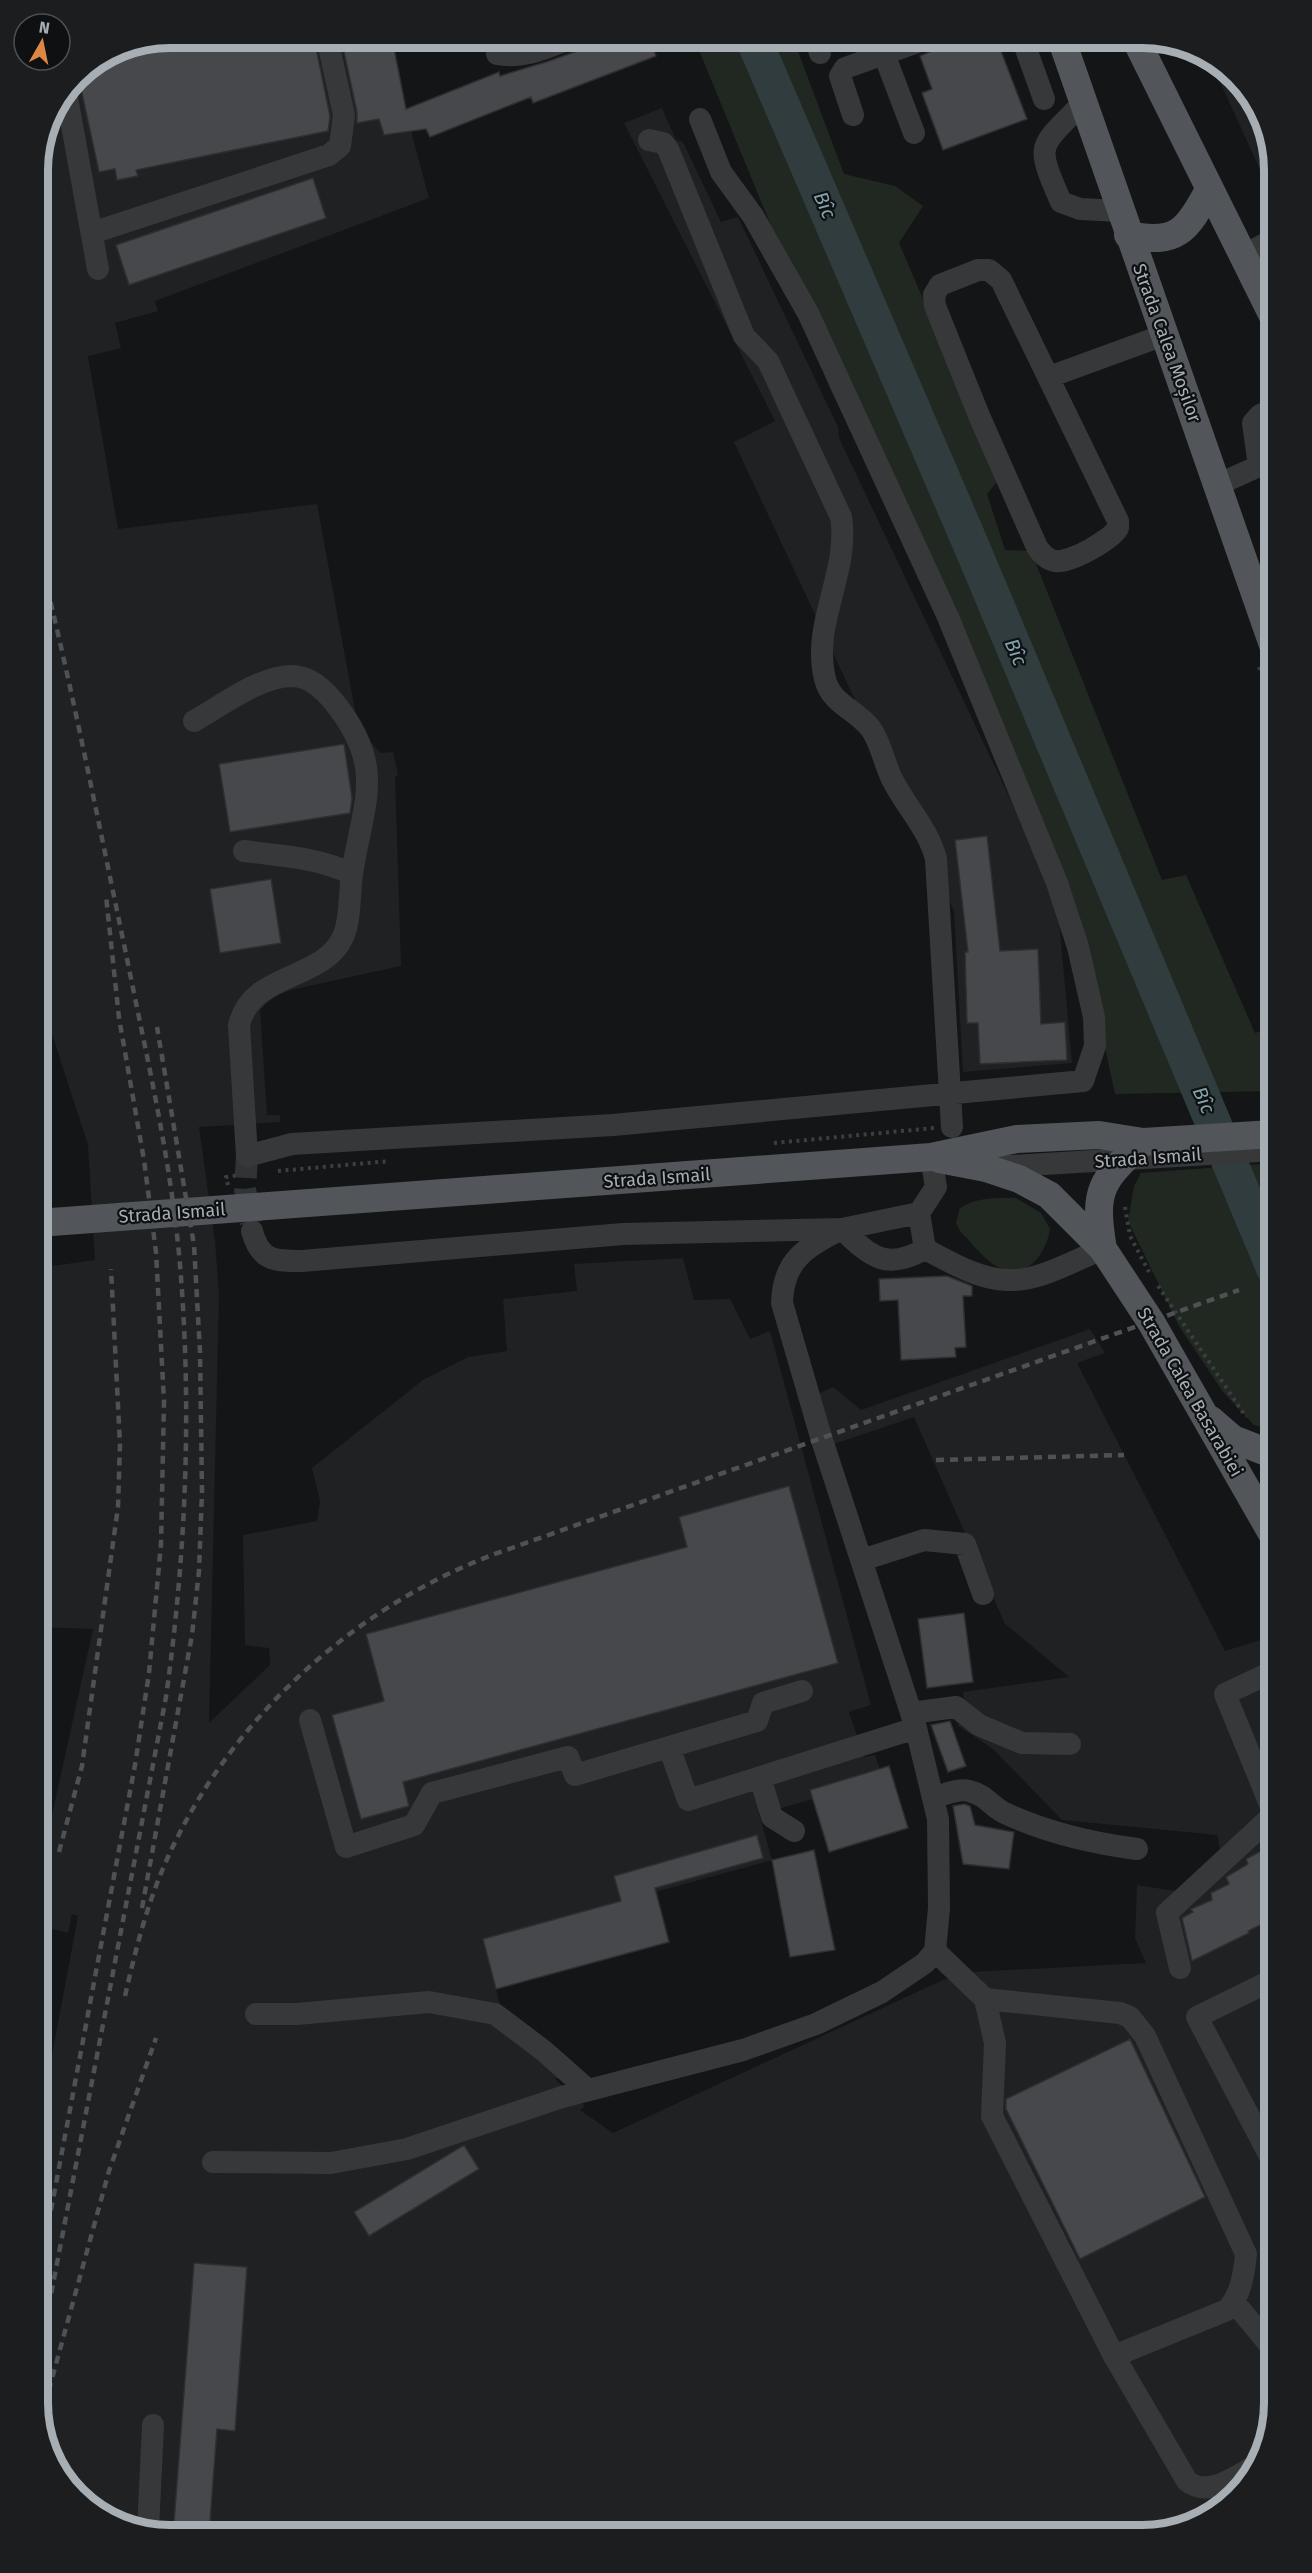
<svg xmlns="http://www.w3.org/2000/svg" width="1312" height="2573" viewBox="0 0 1312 2573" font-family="'Fira Sans',sans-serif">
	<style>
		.built { fill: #202123 }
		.green { fill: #212821 }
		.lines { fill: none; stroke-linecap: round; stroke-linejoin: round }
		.river { stroke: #313c3f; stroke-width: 36 }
		.building { fill: #46484b; stroke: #2f2f32; stroke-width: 1.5 }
		.minor-tunnel { stroke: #313436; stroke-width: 22; stroke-dasharray: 22 11; stroke-linecap: butt }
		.path { stroke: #3c3f41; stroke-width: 4; stroke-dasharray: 3 4.5; stroke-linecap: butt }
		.minor { stroke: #36383a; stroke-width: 22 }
		.major { stroke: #525559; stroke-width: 28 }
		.rail { stroke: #4f5255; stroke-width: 4.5; stroke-dasharray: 8 6; stroke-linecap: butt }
		.labels { text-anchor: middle; stroke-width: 4.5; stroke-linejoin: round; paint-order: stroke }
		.street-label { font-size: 18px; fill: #a7afb5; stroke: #0f1011 }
		.water-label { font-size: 20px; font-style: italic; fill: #82a2ac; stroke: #0f1011 }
		.rim { fill: none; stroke: #a7afb5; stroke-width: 8 }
	</style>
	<rect width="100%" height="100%" fill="#141516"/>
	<path class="built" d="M170,38h222l19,93 18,67 -274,103 3,10 -43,12 6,25 -33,8 30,173 199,-25 41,223 22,26 13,-1 5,23 -3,2 6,189 -106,23 -15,5 -12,8 -8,8 7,105h13v7l-81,5 16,114 4,53 -10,429 61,-58 -1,-17 -24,-3 -2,-110 74,-14 3,-20 -8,-33 111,-88 45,-23 39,-6 -4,-52 74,-8 -3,-27 109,-6 11,42 36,-1 20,40 20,-8 101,374 -22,7 15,45 11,-2 5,14 -9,14 -112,31 13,46 -289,79 18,70 74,65 -20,5 30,27 -5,4 33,23 330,-153 29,-8 174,-9 -11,-25 2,-53 38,6 46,-37 -4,-19 -155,-15 -69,-71 -36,-24 15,-9 -6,-6 -3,-18 106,-15 -64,-53 -91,-207 -80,27 -16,-50 15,-7 28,23 229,-81 15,24 -28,10 148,288 49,-15v768l-22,73 -59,49 -51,9h-981l-65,-22 -49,-59 -9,-51v-273l40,-214 -6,-2 -4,19 -30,-8v-47l55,-249 -55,-2v-359l57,-8 -7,-115 -50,-154v-830l10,-42 28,-43 43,-29z
		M1210,60l13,5 42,54 9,51v30z
		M662,108l14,32 7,2 38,80 17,-5 100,210 1,11 185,390 35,92 13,143 -109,9 -9,-161 -220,-469 41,-21 -151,-298z"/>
	<path class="green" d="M694,38h99l51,136 51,12 28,20 -24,37 101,235 -13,16 18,56 26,1 131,329 24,-5 69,158 19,-6v64l-159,3 -40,-189 -246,-519 -53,-148z
		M1274,1163v267l-20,-5 -31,-33 -44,-66 -51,-105 6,-35 7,-13z
		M1016,1198l25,15 9,16c-4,25 -23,52 -52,38 -14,-7 -27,-25 -38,-36l-4,-8 4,-15c17,-11 36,-10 56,-10z"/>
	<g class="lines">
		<path class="river" d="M753,38l218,507 303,723"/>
	</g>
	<path class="building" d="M170,38h144l16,78 -2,15 -192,39 2,6 -21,4 -2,-11 -16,3 -21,-97 41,-28z
		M341,38h51l14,71 93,-37 1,4 49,-15 28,-10 7,-7 15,-6h50l7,18 -123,47 -2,-6 -101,40 -4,-8 -42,6 -5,-16 -22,4v-11z
		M949,38h47l31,81 -84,31 -21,-57 10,-4 -12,-33 14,-6 8,-10z
		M313,178l13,40 -197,67 -13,-40z
		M344,744l8,54 -2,15 -120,19 -11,-68z
		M987,836l13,115 38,-2 3,75 24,-2 2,38 -87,4 -2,-41h-11l-2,-71h3l-13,-112z
		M271,879l10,64 -61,10 -10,-64z
		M947,1276l25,10v10h-9l3,51 -11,1 1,9 -55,3 -3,-60 -18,1 -1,-22z
		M789,1486l49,177 -435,119 6,24 -48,13 -29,-104 52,-14 -18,-67 321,-87 -8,-30z
		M964,1613l9,69 -46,6 -9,-69z
		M950,1721l16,45 -18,6 -17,-47z
		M889,1766l19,62 -79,24 -19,-62z
		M964,1804l6,2 5,19 39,7 -5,37 -46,-5 -10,-58z
		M757,1835l6,23 -108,30 14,54 -173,47 -13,-50 138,-38 -7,-25z
		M1274,1844v74l-26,13 1,2 -57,28 -10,-43 11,-6 -2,-3 21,-9 -1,-7 18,-9 -3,-7 22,-13 -2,-5z
		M814,1850l21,100 -45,7 -18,-97z
		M1130,2039l75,158 -125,62 -74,-150v-10z
		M464,2145l15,24 -110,67 -15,-24z
		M194,2263l53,4 -12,164 -18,-2 -8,106h-36z"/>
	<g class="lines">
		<path class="minor-tunnel" d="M247,1156l-2,33 6,34"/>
		<path class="path" d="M1259,667l15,42
			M774,1143l160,-15
			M278,1171l112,-10
			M228,1185l-2,-8 14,-2
			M38,1191l9,-1 1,8
			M1125,1207l5,29 19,36
			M1158,1286l88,131
			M38,1664v-16"/>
		<path class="minor" d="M815,38l5,15
			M1022,38l22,61
			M497,54c28,5 49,-6 75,-16
			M884,54l30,79
			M66,92l32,177
			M1083,103c-45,46 -48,39 -22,99l19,7 40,2
			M853,115l-13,-39 5,-8 84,-30
			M649,140l14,3 5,6 76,187 24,25 73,156c9,55 -30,107 -16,162 6,25 32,31 46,50 10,14 13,34 21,50 14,28 36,49 44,80l16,268
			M92,233l237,-78 11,-9 4,-31 -17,-77
			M1243,256l31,-17
			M978,270h11l12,10 117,241v7c-7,12 -49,36 -63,33 -9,-2 -13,-7 -18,-14l-57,-129 -45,-112 -1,-11 6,-10z
			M1049,377l115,-42
			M1217,485l42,-19 -6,-43 7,-8 14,-6
			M194,721c29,-16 65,-45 99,-45 18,1 30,13 41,26 53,66 29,100 18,172 -3,19 -1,46 -9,63 -21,45 -91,34 -104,88l8,131 45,-12 321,-19 470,-44 12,-35 -1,-29 -16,-70 -21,-64 -109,-266 -140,-304 -55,-97 -32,-44 -21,-53
			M244,851c37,5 73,6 108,23
			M994,1167l280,-17
			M252,1231c8,30 22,30 50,30l321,-27 219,-5 77,-16 17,-26 -5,-30
			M925,1249c25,13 53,30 82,31 32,2 67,-20 96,-31
			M862,1560l62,-20 41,4 18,50
			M911,1713l45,-6 23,18 43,18 48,1
			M310,1720l36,127 68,-22 18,-32 136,-36 7,18 94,-28 19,53 228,-72
			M669,1747l88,-26 6,-18 39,-12
			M760,1777l12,40 22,14
			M933,1798c10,-3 26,-10 36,-7 20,5 21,16 38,23 41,19 85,29 130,35
			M1274,1814l-49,-120 49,-23
			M935,1951l50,48 10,44 -3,73 122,240 73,125c21,17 47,-4 68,-15
			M1180,1968l-13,-55 106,-98
			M985,1999l135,14 10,4 15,19 101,218c-2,20 -5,41 -19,56l-113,46
			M256,2014h41l132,-12 66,12 49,37 44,39
			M213,2162l118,1 76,-14 155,-52 181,-47 73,-26 66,-32 43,-29 10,-12 4,-43 -1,-89 -22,-91 -95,-291 -39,-134c1,-43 24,-56 60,-74 29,28 44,42 83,20l-6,-36
			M1274,2164l-77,-147 77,-38
			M1234,2302l40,48
			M148,2531l5,-106"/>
		<path class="major" d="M1061,38l213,610
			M1135,38l139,280
			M1128,235c50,10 58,-4 81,-45
			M939,1159l47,9 33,11 30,16 54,54 48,73 123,215
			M38,1223l893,-66 86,-18 82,-4 44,7 131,-8
			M1103,1249c-10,-59 -3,-68 40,-107
			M1211,1420l22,19 41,16"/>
		<path class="rail" d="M936,1460l188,-5
			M59,1852l23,-86 36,-259 2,-63 -9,-175
			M142,1908l50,-273 7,-64 3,-79 -2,-140 -6,-107 -37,-218
			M125,1996c10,-44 21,-88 39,-130 61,-142 185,-256 328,-311l747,-265
			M38,2279l97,-514 14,-92 12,-129 3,-143 -8,-149 -12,-92 -25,-142 -13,-122
			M38,2362l128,-665c20,-142 26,-289 14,-432 -9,-106 -34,-211 -55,-316 -28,-133 -54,-267 -87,-399
			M45,2404l64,-233 47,-133"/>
	</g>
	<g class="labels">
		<g class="street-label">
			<text transform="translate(1167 343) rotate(70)" y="6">Strada Calea Moșilor</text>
			<text transform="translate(1148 1158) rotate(-4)" y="6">Strada Ismail</text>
			<text transform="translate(657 1178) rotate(-4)" y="6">Strada Ismail</text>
			<text transform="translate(172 1213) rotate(-4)" y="6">Strada Ismail</text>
			<text transform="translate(1190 1392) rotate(60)" y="6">Strada Calea Basarabiei</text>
		</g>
		<g class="water-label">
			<text transform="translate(825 205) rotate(67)" y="7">Bîc</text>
			<text transform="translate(1016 652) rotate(67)" y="7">Bîc</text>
			<text transform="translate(1204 1100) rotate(67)" y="7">Bîc</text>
		</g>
	</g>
	<path d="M0 0H1312V2573H0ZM170 48H1142A122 122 0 0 1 1264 170V2403A122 122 0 0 1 1142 2525H170A122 122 0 0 1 48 2403V170A122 122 0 0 1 170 48Z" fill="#1b1d1e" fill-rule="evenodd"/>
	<path class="rim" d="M170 48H1142A122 122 0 0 1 1264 170V2403A122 122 0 0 1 1142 2525H170A122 122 0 0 1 48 2403V170A122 122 0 0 1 170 48Z"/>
	<g transform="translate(42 42) rotate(9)"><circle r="28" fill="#0f1011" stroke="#4c5053" stroke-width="1.5"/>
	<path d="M0-4.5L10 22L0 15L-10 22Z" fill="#de8744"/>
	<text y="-9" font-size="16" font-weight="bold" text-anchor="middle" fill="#a7afb5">N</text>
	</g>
</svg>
